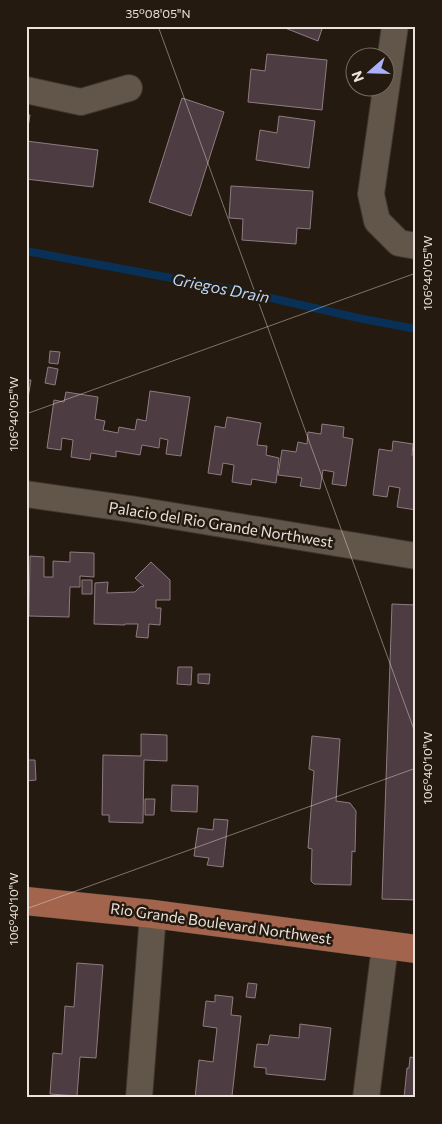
<svg xmlns="http://www.w3.org/2000/svg" width="442" height="1124" viewBox="0 0 442 1124" font-family="Commissioner,sans-serif">
	<style>
		.lines { fill: none; stroke-linecap: round; stroke-linejoin: round }
		.stream { stroke: #093158; stroke-width: 8 }
		.building { fill: #4d3c41; stroke: #8f7b81 }
		.minor-casing { stroke: #3e3630; stroke-width: 28 }
		.major-casing { stroke: #3e3630; stroke-width: 29 }
		.minor { stroke: #625549; stroke-width: 26 }
		.major { stroke: #a2644d; stroke-width: 28 }
		.ticks { fill: none; stroke: #eae2db; stroke-width: 1; stroke-opacity: 0.45 }
		.labels { text-anchor: middle; stroke-width: 5; stroke-linejoin: round; paint-order: stroke }
		.street-label { font-size: 15px; fill: #eae2db; stroke: #241a0f }
		.water-label { font-size: 16px; font-style: italic; fill: #bbd6f6; stroke: #241a0f }
		.neatline { fill: none; stroke: #eae2db; stroke-width: 2 }
		.ticks-label { font-size: 12px; text-anchor: middle; fill: #eae2db }
	</style>
	<rect width="100%" height="100%" fill="#241a0f"/>
	<g class="lines">
		<path class="stream" d="M26,251l210,39 122,28 58,11"/>
	</g>
	<path class="building" d="M280,26h43l-5,15z
		M267,54l60,6 -5,50 -74,-8 3,-33 14,2z
		M182,98l42,14 -33,104 -42,-14z
		M26,114l4,1 -4,25z
		M279,116l36,5 -6,47 -53,-8 4,-30 17,3z
		M26,141l72,9 -5,37 -67,-8z
		M231,186l82,5 -3,38 -13,-1 -1,16 -54,-4 1,-21 -14,-1z
		M50,351l10,1 -2,12 -9,-1z
		M48,367l10,2 -3,16 -10,-2z
		M26,380h5l-5,30z
		M150,391l40,6 -9,59 -15,-2 2,-14 -8,-2 -1,10 -17,-3 -2,10 -24,-4v6l-25,-4 -1,7 -19,-3 2,-17 -11,-2 -1,12 -14,-2 7,-48 10,2 2,-10 32,5 -3,22 10,2 -2,9 15,3 1,-6 16,3 2,-11 9,2z
		M227,417l34,6 -4,22 10,1 -1,9 13,3 -3,25 -24,-4 -1,6 -19,-3 2,-17 -11,-2 -2,12 -13,-2 7,-47 10,2z
		M322,424l22,3 -1,10 10,2 -7,47 -14,-2 2,-12 -11,-2 -3,19 -20,-3 2,-8 -24,-3 4,-25 14,2 2,-10 9,2 1,-12 13,2z
		M393,441l20,3 -1,11h4v55l-19,-3 3,-19 -11,-2 -2,11 -14,-2 6,-46 13,2z
		M70,552l24,1v24l-14,-1v11h-10l-1,30 -40,-1 1,-60 14,1v20h9v-16l17,1z
		M151,562l19,18v20h-14v8h5l-1,17 -11,-1 -1,14 -12,-1 2,-13h-13v1l-31,-1 1,-41 13,-1 -1,11 28,-1 5,-5 4,-1 -9,-8z
		M82,580h10v14h-10z
		M392,604l24,1v295l-34,-1z
		M178,667h14l-1,18 -14,-1z
		M198,674h12l-1,10 -11,-1z
		M141,734l26,1v26l-23,-1 -1,63 -34,-1v-7h-7l1,-60 38,1z
		M312,736l28,3 -4,62 14,2 6,8 -1,41 -3,-1 -1,34 -37,-1 -3,-3 1,-32 -4,-1 6,-77 -5,-2z
		M26,760h9l1,20 -10,1z
		M172,785l26,1 -1,26 -26,-1z
		M145,799h10l-1,16h-9z
		M214,819l14,1 -5,47 -16,-2 2,-7 -15,-2 4,-28 15,2z
		M77,963l26,2 -7,93 -16,-1 -3,39 -27,-2 3,-41 9,1 3,-48 9,1z
		M248,983l9,1 -2,14 -9,-1z
		M215,995l18,2 -2,18 10,1 -9,80h-3v2h-34l4,-38 14,2 4,-34 -14,-2 3,-25 9,1z
		M300,1024l31,4 -6,52 -59,-6v-6l-12,-1 3,-23 11,1 2,-10 29,3z
		M410,1057l6,1v40h-12l3,-30h2z"/>
	<g class="lines">
		<defs>
			<path id="minor" d="M395,26l-24,168 6,27 22,22 17,3
				M26,90l55,12 48,-14
				M26,494l105,15 285,47
				M139,1098l14,-184
				M366,1098l19,-152"/>
			<path id="major" d="M26,901l127,13 263,35"/>
		</defs>
		<use href="#minor" class="minor-casing"/>
		<use href="#major" class="major-casing"/>
		<use href="#minor" class="minor"/>
		<use href="#major" class="major"/>
	</g>
	<path class="ticks" d="M158,26l258,709M26,414l390,-141M26,909l390,-141"/>
	<g class="labels">
		<g class="street-label">
			<text transform="translate(221 525) rotate(9)" y="5">Palacio del Rio Grande Northwest</text>
			<text transform="translate(221 924) rotate(8)" y="5">Rio Grande Boulevard Northwest</text>
		</g>
		<g class="water-label">
			<text transform="translate(221 288) rotate(11)" y="6">Griegos Drain</text>
		</g>
	</g>
	<rect width="442" height="1124" fill="none" stroke="#241a0f" stroke-width="55"/>
	<g transform="translate(370 72) rotate(250)"><circle r="24" fill="#241a0f" stroke="#736a61"/>
	<path d="M0-4L9 19L0 12L-9 19Z" fill="#acaffb"/>
	<text y="-8" font-size="14" font-weight="bold" text-anchor="middle" fill="#eae2db">N</text>
	</g>
	<rect x="28" y="28" width="386" height="1068" class="neatline"/>
	<g class="ticks-label">
		<text x="158" y="18">35°08'05"N</text>
		<text transform="translate(428 273) rotate(-90)" y="4">106°40'05"W</text>
		<text transform="translate(14 414) rotate(-90)" y="4">106°40'05"W</text>
		<text transform="translate(428 768) rotate(-90)" y="4">106°40'10"W</text>
		<text transform="translate(14 909) rotate(-90)" y="4">106°40'10"W</text>
	</g>
</svg>
